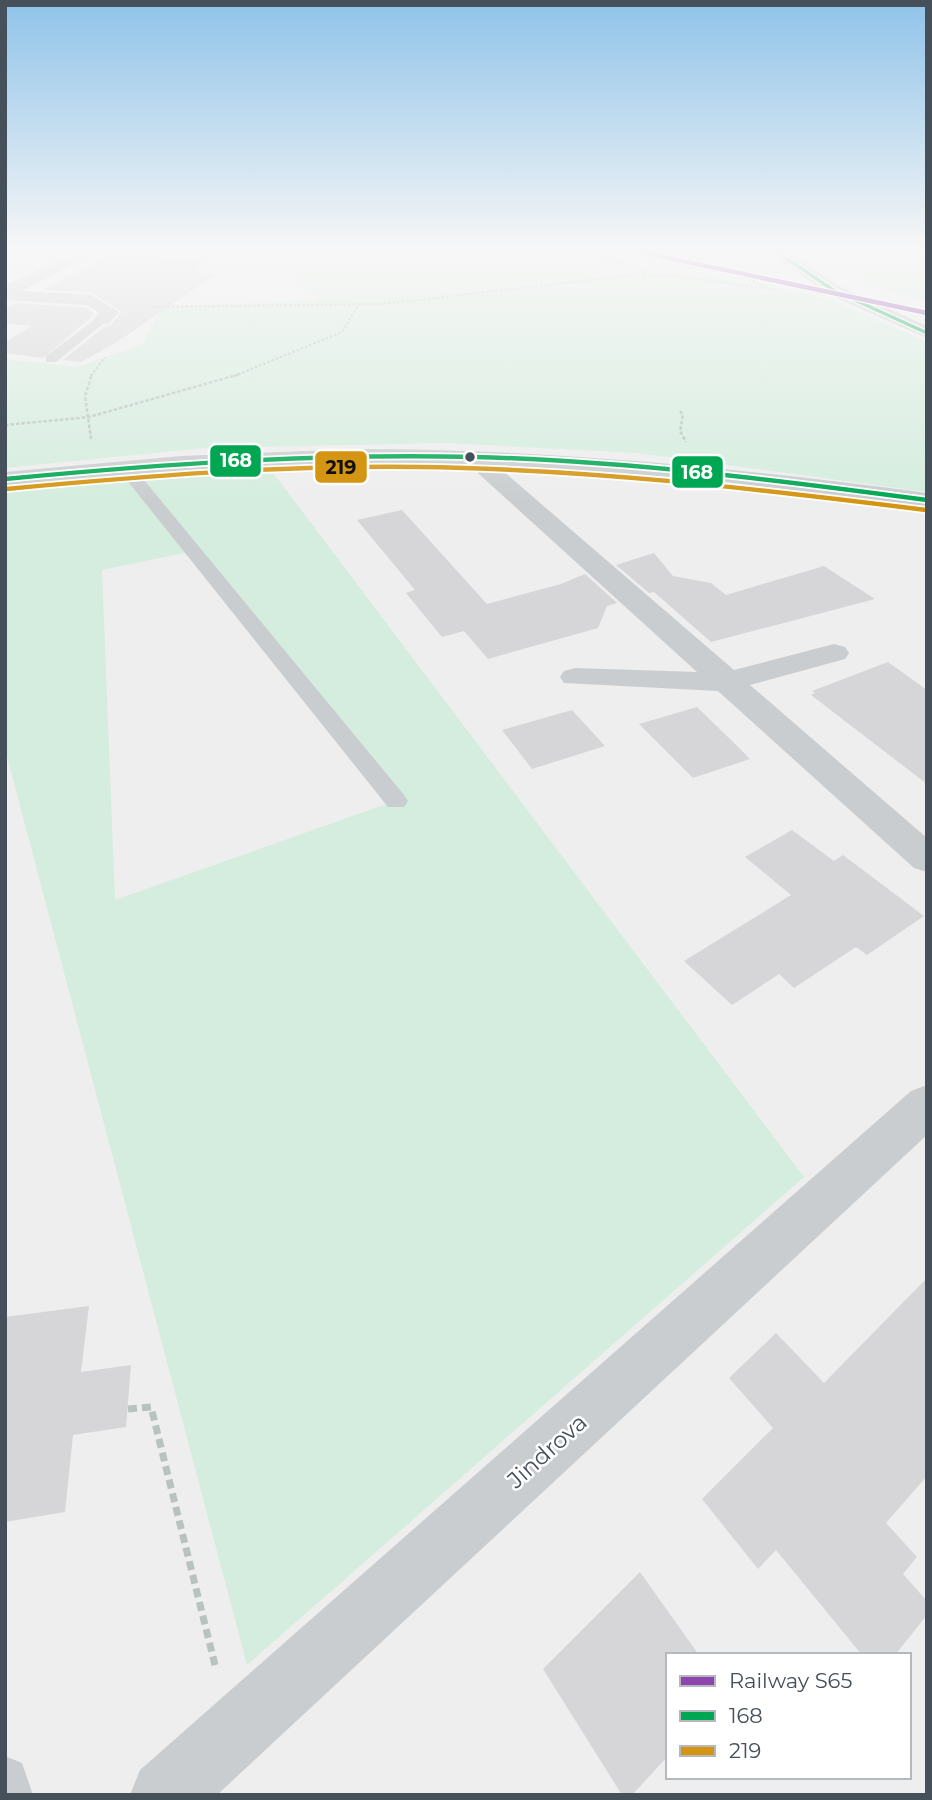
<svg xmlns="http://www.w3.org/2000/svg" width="932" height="1800" viewBox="0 0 932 1800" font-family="Montserrat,sans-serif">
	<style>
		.green { fill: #d4edde; fill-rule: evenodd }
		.building { fill: #d6d6d8 }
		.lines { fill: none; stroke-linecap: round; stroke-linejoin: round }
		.path-far2 { stroke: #b8c3c0; stroke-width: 2; stroke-dasharray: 2.5 2; stroke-linecap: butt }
		.path-far1 { stroke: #b8c3c0; stroke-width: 2.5; stroke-dasharray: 3.5 2; stroke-linecap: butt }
		.path { stroke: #b8c3c0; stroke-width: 7; stroke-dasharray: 9 5; stroke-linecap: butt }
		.lane { fill: #cacdcf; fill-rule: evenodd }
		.street { fill: #cacdcf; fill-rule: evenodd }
		.primary { fill: #c6c9cd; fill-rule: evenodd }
		.bus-1-far1-casing { stroke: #fff; stroke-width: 6 }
		.bus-1-casing { stroke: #fff; stroke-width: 8 }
		.bus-2-casing { stroke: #fff; stroke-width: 8 }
		.bus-1-far1 { stroke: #00a651; stroke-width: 3.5 }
		.bus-1 { stroke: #00a651; stroke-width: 4.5 }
		.bus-2 { stroke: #d49512; stroke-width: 4.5 }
		.rail-1-casing { stroke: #fff; stroke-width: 7 }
		.rail-1 { stroke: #8e44ad; stroke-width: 4.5 }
		.bus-dot { fill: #46505a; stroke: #fff; stroke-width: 2.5 }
		.labels { text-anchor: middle; stroke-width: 5; stroke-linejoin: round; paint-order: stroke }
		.near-street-label { font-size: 23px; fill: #46505a; stroke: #fff }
		.line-badge { stroke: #fff; stroke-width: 2.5 }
		.badge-label { font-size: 19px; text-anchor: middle; font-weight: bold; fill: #fff }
		.pale-badge-label { font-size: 19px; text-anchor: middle; font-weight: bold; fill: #111 }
	</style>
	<rect width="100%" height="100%" fill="#efeeee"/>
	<path class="green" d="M267,250h339l186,40 47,13 88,39v150l-289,-39 -193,-10 -240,5 -200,20v-109l72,8 65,-23 21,-37 155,-7z
		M653,250h104l22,18v6l-13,1z
		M815,250h112v52l-50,-14z
		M274,474l530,703 -557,488 -242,-916v-260l132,-13zM193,551l202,250 -280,99 -13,-330z"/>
	<path class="building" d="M116,252l91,11 -15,8 24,3 -99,68 -36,20 -18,-2 41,-33 6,-1 12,-14 -31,-20 -48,-2z
		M16,303l70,5 9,6 -52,44 -38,-5v-11l27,-16 -27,-3v-14z
		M402,510l85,94 74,-20 24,-10 32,29 -10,3 -9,22 -110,31 -24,-28 -22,6 -36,-44 9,-3 -58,-70z
		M654,553l19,23 38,7 15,12 98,-29 51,33 -164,43 -57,-50 -5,1 -33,-28z
		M888,662l39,28v94l-116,-89 4,-2 -3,-2z
		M697,707l32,31 21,21 -57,19 -54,-54z
		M572,710l33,36 -73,23 -30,-39z
		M792,830l42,31 9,-6 81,61 -57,39 -11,-8 -62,41 -15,-14 -47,31 -48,-44 107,-66 -46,-38z
		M927,1278v198l-41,47 31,34 -14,17 24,27v14l-32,40h-33l-86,-105 -18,19 -56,-70 71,-71 -44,-50 47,-45 48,50z
		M89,1306l-8,66 50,-7 -5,62 -53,8 -8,77 -60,10v-205z
		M640,1572l59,83h-31v101l-36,39h-10l-79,-126z"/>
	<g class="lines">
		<path class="path-far2" d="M643,275l34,1 100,14
			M740,276l29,12
			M154,307l228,-3 236,-27 25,-4 2,-4 -77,-19
			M91,376l14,-19
			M234,376l108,-44 17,-28"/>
		<path class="path-far1" d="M680,411l3,4 -3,16 6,11
			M5,425l84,-8 151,-43
			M91,439l-6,-43 7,-22"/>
		<path class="path" d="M128,1409l23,-2 65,262"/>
		<path class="lane" d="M98,317l10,3 -52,42h-10v-6z
			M124,461l6,2 274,332 4,6 -4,6h-16l-270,-338 -2,-3z
			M5,1756l17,7 11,32h-28z"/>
		<path class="street" d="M79,250h21l-78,41 69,4 28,17 -11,12h-12l-3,-4 6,-7 -12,-8 -82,-5v-14z
			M357,449c192,0 380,19 570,44v14l-226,-28 -205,-14 238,205 100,-26 11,3 4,6 -4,6 -95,26 177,153v34l-13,-4 -196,-177 -154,-8 -4,-6 4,-6 11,-3 122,4 -229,-208 -228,3 -235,19v-14l176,-16z
			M927,1085v50l-710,660h-87l10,-25 771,-679z"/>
		<path class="primary" d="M766,250h19l54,36 88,40v12l-100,-44z"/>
		<defs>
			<path id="bus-1-far1" d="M774,250l59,40 94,43"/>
			<path id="bus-1" d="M5,479c156,-15 313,-26 470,-22 151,4 302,23 452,43"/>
			<path id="bus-2" d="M6,489c137,-13 275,-24 413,-22 170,2 339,22 507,43"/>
		</defs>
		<use href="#bus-1-far1" class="bus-1-far1-casing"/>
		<use href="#bus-1" class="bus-1-casing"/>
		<use href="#bus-2" class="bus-2-casing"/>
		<use href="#bus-1-far1" class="bus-1-far1"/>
		<use href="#bus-1" class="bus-1"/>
		<use href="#bus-2" class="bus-2"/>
		<defs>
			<path id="rail-1" d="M631,250l296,63"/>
		</defs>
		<use href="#rail-1" class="rail-1-casing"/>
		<use href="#rail-1" class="rail-1"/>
	</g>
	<linearGradient id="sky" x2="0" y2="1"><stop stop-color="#8fc3e9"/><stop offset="0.5" stop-color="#f8f7f7"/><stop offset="1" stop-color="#f8f7f7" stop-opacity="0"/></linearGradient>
	<rect width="932" height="502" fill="url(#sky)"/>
	<circle class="bus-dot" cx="470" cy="457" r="6"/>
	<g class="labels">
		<g class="near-street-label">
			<text transform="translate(547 1451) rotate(-42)" y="8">Jindrova</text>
		</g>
	</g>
	<g class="line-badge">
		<rect x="209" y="444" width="53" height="34" rx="7" fill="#00a651"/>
		<rect x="314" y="450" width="54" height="34" rx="7" fill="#d49512"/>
		<rect x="671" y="455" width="53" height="34" rx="7" fill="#00a651"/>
	</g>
	<g class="badge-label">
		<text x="236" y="467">168</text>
		<text x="697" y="479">168</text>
	</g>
	<g class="pale-badge-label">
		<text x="341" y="474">219</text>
	</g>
	<rect width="932" height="1800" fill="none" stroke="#46505a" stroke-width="14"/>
	<rect x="666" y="1653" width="245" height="126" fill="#ffffff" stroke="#b5b9bd" stroke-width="2"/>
	<rect x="680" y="1676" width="35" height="10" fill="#8e44ad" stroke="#b5b9bd" stroke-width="2"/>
	<text x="729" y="1688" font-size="21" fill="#46505a">Railway S65</text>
	<rect x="680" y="1711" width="35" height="10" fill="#00a651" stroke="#b5b9bd" stroke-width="2"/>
	<text x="729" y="1723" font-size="21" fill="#46505a">168</text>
	<rect x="680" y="1746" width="35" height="10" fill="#d49512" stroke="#b5b9bd" stroke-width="2"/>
	<text x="729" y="1758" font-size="21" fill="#46505a">219</text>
</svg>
